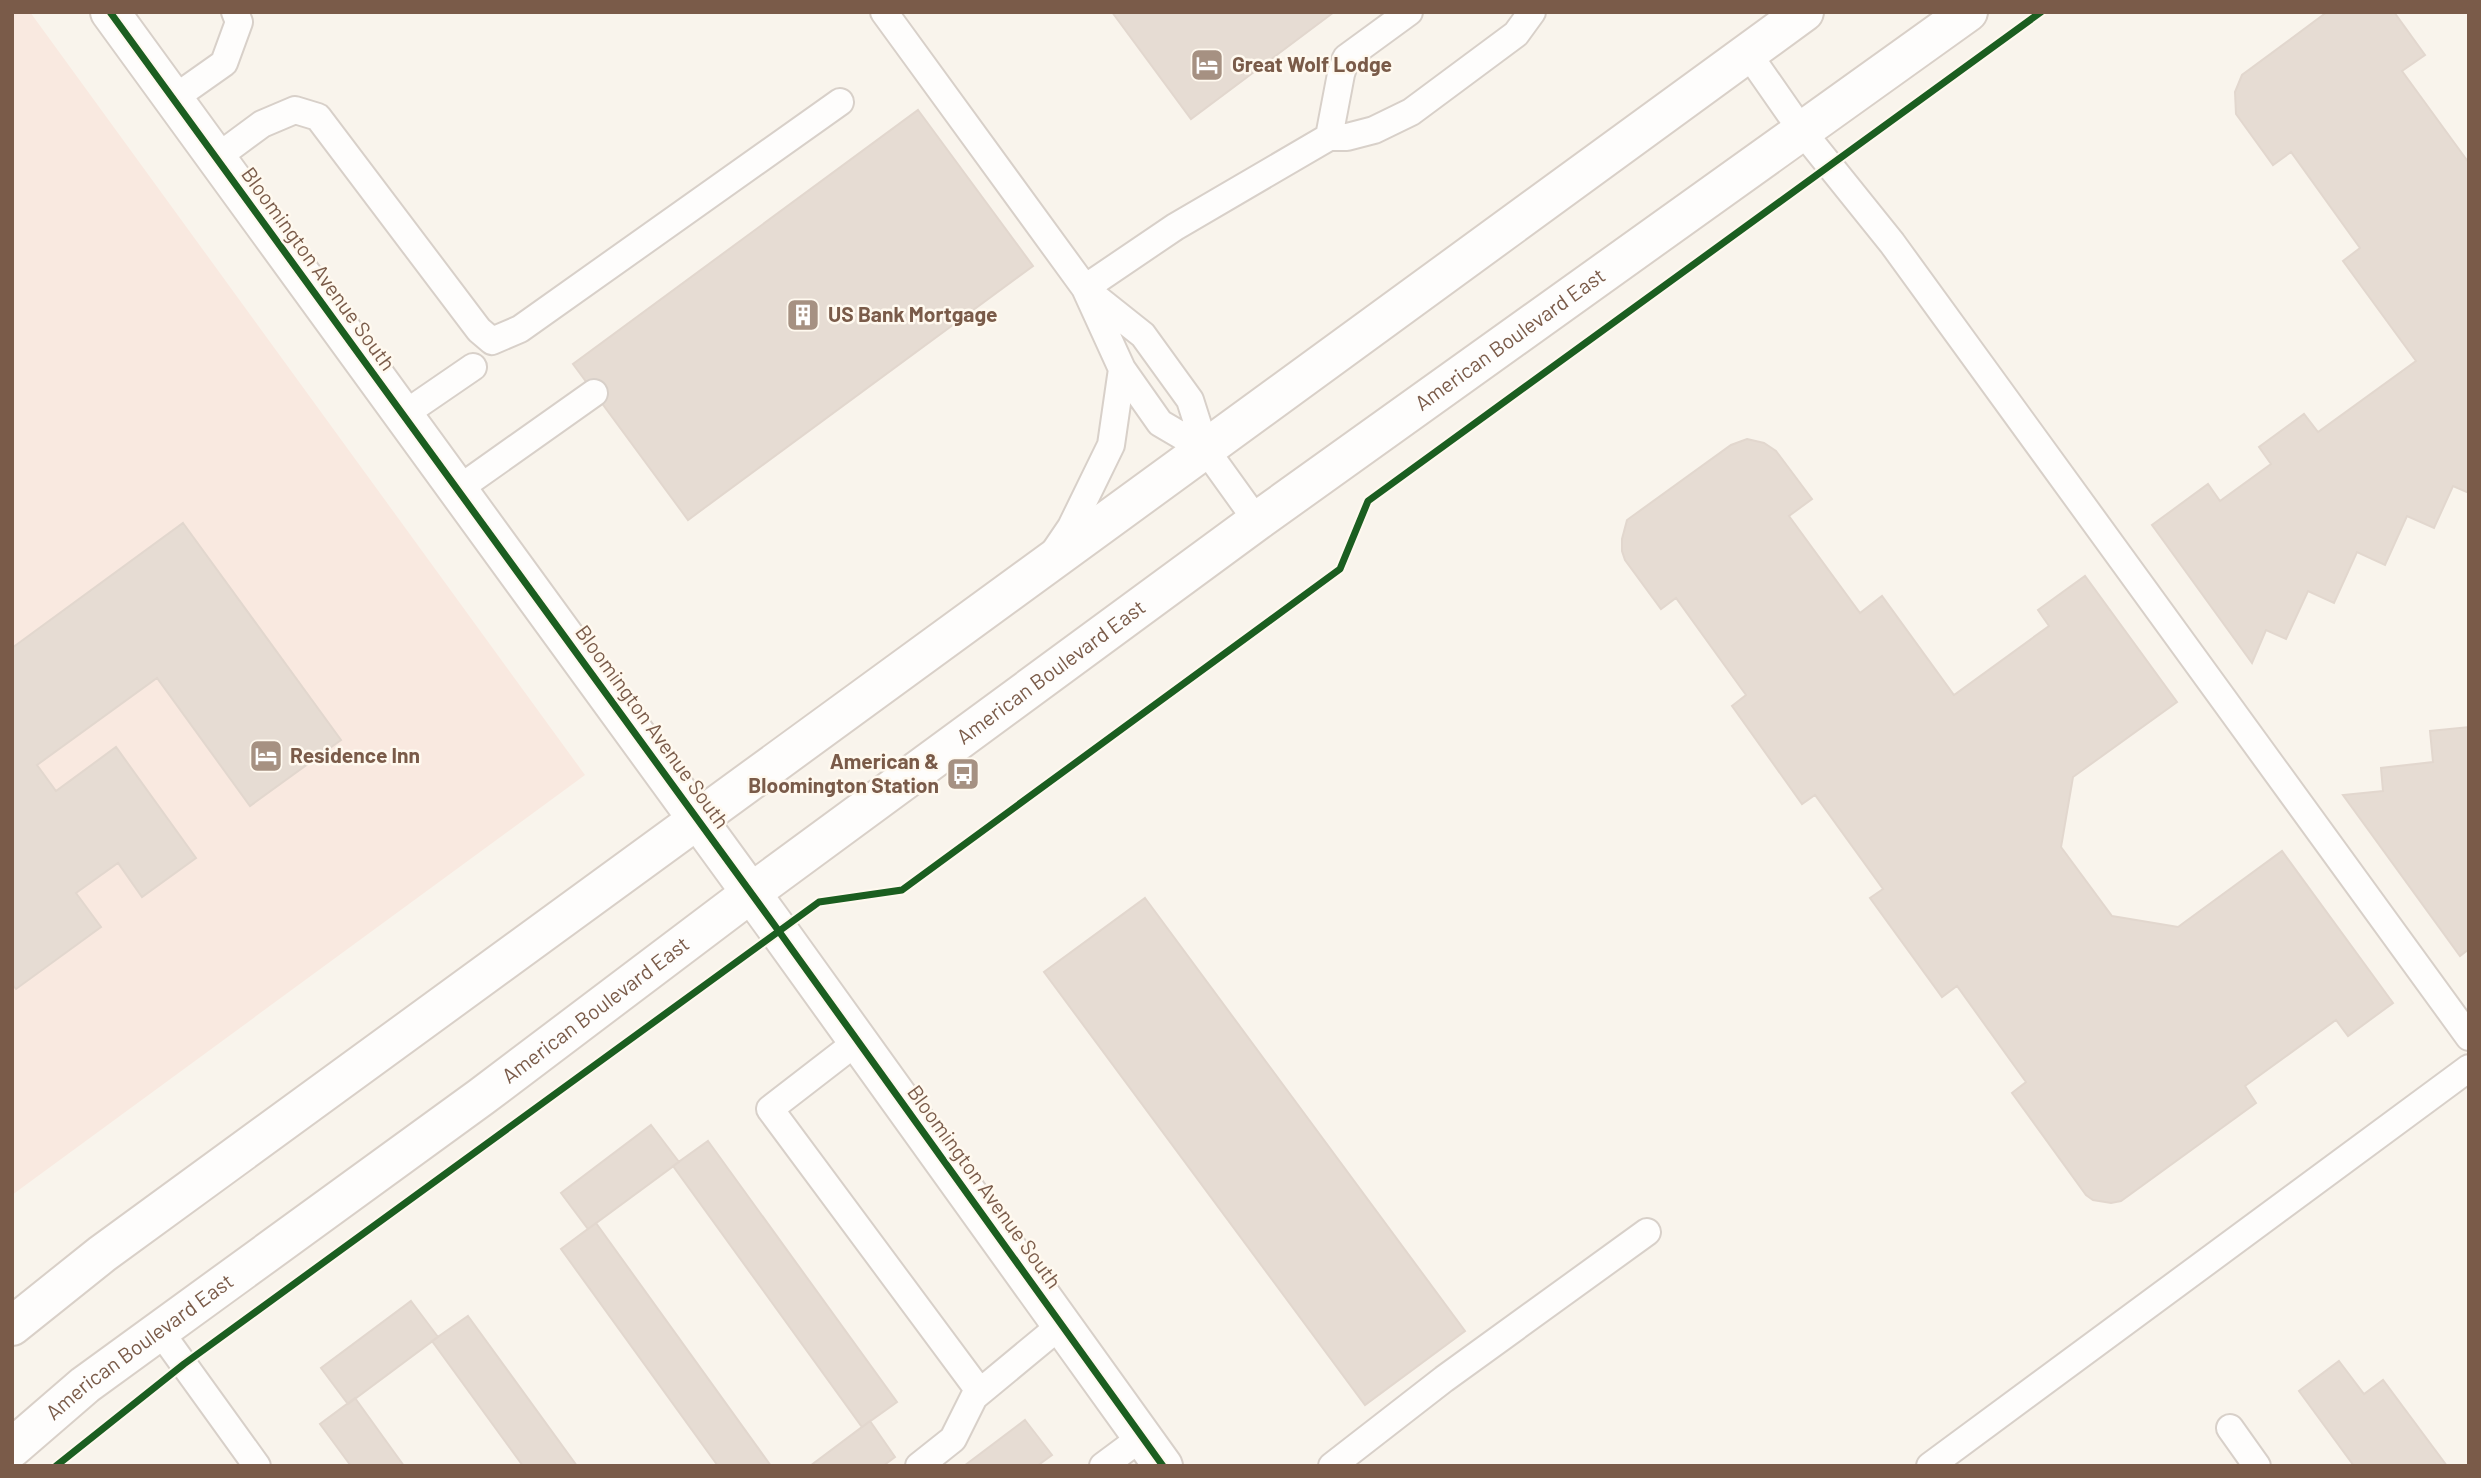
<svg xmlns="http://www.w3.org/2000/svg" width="2481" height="1478" viewBox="0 0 2481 1478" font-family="Barlow,sans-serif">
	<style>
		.commercial { fill: #f9e9e0 }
		.building { fill: #e6dcd3; stroke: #e2d7ce; stroke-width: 2 }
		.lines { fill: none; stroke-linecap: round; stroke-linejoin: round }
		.service-casing { stroke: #d8d0c9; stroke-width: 30 }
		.minor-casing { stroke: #d8d0c9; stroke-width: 42 }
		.secondary-casing { stroke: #d9d0c8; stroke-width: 42 }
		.service { stroke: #fefdfc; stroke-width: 26 }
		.minor { stroke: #fefdfc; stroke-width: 38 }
		.secondary { stroke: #fefdfc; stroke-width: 38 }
		.cycleway-casing { stroke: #fff9ef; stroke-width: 11 }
		.cycleway { stroke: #1b5e20; stroke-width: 7 }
		.labels { text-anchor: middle; stroke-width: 5; stroke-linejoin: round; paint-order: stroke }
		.poi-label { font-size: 21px; font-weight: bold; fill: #7a5b49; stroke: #fff9ef; text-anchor: start }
		.street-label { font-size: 21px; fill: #7a5b49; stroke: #fff9ef }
	</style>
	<rect width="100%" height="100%" fill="#f9f4ec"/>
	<path class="commercial" d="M12,12h18l555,763 -573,420z"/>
	<path class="building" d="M1112,12h222l-143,107z
		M2327,12h67l31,43 -23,16 67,92v330l-16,-7 -19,42 -27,-12 -22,49 -28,-13 -23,51 -26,-12 -22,48 -20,-9 -14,33 -100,-138 56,-41 12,17 51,-37 -12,-17 45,-33 14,18 98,-71 -73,-100 17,-13 -69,-96 -18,13 -37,-51 -1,-22 7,-17z
		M918,110l115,156 -345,254 -115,-156z
		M1747,439l17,4 12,8 36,48 -23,17 71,97 22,-17 72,99 95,-69 -11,-16 47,-34 92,126 -104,75 -12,70 51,69 66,11 104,-76 111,152 -45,33 -12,-16 -91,66 11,17 -135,98 -10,2 -18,-3 -7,-5 -74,-102 14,-11 -69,-96 -15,11 -72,-99 13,-9 -68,-94 -13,9 -70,-98 14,-11 -70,-97 -15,11 -36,-49 -3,-9v-12l5,-19 104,-75z
		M183,523l158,217 -91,66 -93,-128 -120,87 19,26 60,-44 80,111 -54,39 -24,-34 -42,30 25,34 -85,62 -4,-5v-336z
		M2469,727v222l-9,7 -117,-161 40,-4 -2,-23 52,-6 -3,-31z
		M1145,898l320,433 -100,74 -321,-433z
		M651,1125l28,37 -91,67 -27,-36z
		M708,1141l189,261 -35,25 -189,-261z
		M596,1223l175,243h-53l-157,-217z
		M411,1301l27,36 -90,67 -27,-36z
		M468,1316l109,150h-54l-91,-125z
		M2339,1361l25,33 19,-14 64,86h-93l-55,-75z
		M355,1398l49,68h-53l-31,-42z
		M1025,1420l27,35 -15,11h-73z
		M870,1421l25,36 -12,9h-73z"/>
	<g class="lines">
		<defs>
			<path id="service" d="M884,12l201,276 37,81 -11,76 -40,82 -17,25
				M1749,55l53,76 90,112 577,794
				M173,99l51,-36 15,-41 -4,-10
				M1329,137l12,-63 5,-16 63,-46
				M216,158l46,-34 33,-14 23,7 161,213 13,11 28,-12 320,-227
				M1085,288l90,-61 154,-90h18l27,-7 37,-18 105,-78 16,-22
				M1089,292l54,43 47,65 16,50 51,71
				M1122,369l38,54 46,27
				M403,415l70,-48
				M457,490l137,-97
				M858,1041l-88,68 210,283
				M159,1330l98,136
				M2230,1428l27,38
				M919,1466l34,-27 21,-42 87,-72
				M1103,1466l39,-29
				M1332,1466l112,-87 203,-147
				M1930,1466l539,-398"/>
			<path id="minor" d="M110,12l668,918 385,536"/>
			<g id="secondary">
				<path d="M12,1326l90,-72 1702,-1242"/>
				<path id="s1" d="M12,1448l73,-63 396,-288 270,-204 506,-372 711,-509"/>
			</g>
		</defs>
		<use href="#service" class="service-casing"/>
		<use href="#minor" class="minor-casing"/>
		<use href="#secondary" class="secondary-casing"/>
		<use href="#service" class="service"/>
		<use href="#minor" class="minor"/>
		<use href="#secondary" class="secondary"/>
		<defs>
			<path id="cycleway" d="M110,12l668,918 385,536
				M56,1466l128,-102 635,-462 83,-12 438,-321 28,-68 673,-489"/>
		</defs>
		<use href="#cycleway" class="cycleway-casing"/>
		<use href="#cycleway" class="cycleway"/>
	</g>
	<defs>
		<symbol id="hotel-square" viewBox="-11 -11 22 22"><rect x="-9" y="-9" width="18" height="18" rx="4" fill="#a69182" stroke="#fff9ef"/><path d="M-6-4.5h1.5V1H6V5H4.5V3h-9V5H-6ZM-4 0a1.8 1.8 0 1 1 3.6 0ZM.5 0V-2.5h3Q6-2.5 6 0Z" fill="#fff"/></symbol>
		<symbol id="building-square" viewBox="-11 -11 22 22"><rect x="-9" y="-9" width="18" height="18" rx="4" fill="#a69182" stroke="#fff9ef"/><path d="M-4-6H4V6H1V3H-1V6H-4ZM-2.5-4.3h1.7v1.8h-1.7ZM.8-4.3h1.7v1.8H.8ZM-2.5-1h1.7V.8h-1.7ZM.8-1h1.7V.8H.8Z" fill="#fff"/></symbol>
		<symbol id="bus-square" viewBox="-11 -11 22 22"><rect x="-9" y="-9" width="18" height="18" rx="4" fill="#a69182" stroke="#fff9ef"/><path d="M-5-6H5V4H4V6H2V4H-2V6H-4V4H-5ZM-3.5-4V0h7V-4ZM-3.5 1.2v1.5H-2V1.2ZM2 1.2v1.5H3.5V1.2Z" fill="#fff"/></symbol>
	</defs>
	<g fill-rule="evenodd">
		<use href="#hotel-square" x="1188" y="46" width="38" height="38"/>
		<use href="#building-square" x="784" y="296" width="38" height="38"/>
		<use href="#hotel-square" x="247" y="737" width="38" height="38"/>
		<use href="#bus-square" x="944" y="755" width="38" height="38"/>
	</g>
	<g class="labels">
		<g class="poi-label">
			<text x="1232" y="72">Great Wolf Lodge</text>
			<text x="828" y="322">US Bank Mortgage</text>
			<text x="290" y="763">Residence Inn</text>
			<text x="939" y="769" text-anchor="end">American &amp;<tspan x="939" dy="24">Bloomington Station</tspan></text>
		</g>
		<g class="street-label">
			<text transform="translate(318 269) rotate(54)" y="7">Bloomington Avenue South</text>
			<text dy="7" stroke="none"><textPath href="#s1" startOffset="1864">American Boulevard East</textPath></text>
			<text dy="7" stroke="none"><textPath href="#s1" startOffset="1297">American Boulevard East</textPath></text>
			<text transform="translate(652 727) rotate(54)" y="7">Bloomington Avenue South</text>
			<text dy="7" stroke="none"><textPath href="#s1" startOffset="730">American Boulevard East</textPath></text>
			<text transform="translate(984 1187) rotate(54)" y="7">Bloomington Avenue South</text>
			<text dy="7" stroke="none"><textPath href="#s1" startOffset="163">American Boulevard East</textPath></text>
		</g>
	</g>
	<rect width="2481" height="1478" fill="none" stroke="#7a5b49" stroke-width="28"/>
</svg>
